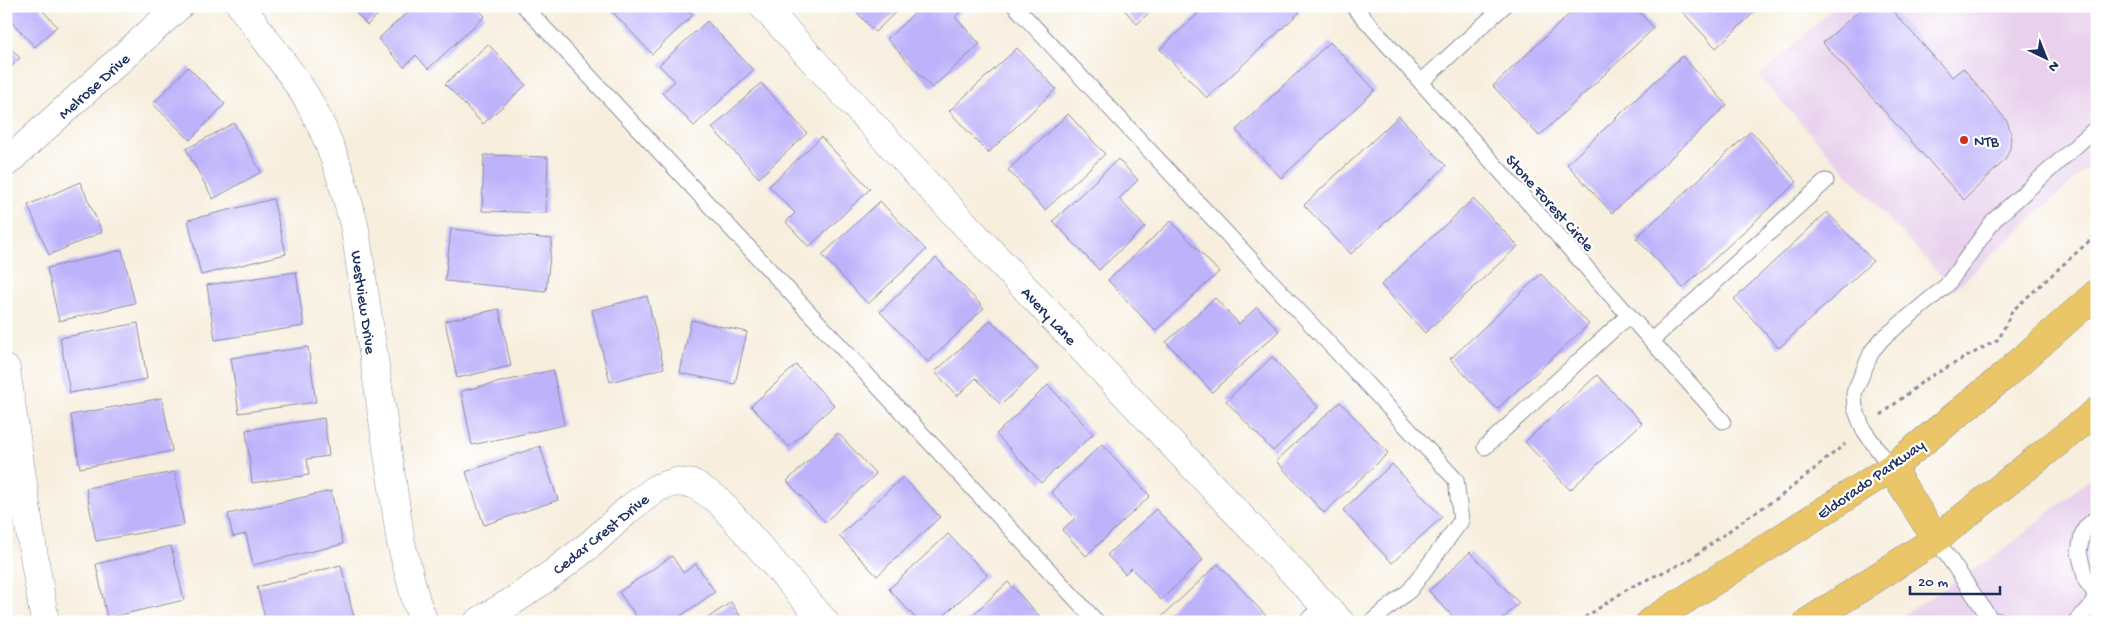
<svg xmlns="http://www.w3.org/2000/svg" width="2103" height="628" viewBox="0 0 2103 628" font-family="'Gochi Hand',sans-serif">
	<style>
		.built { fill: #e9d1ed }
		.building { fill: #beb2fb }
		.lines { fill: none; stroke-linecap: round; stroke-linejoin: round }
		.lane-casing { stroke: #898e9e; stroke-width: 17 }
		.street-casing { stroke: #898e9e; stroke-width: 29 }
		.primary-casing { stroke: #898e9e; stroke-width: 29 }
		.path { stroke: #898e9e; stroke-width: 3; stroke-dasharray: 4 4; stroke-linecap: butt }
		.lane { stroke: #fff; stroke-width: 15 }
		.street { stroke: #fff; stroke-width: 28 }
		.primary { stroke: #ebc669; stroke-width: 28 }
		.poi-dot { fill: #c8321e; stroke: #fff; stroke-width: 2 }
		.labels { text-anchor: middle; stroke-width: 4.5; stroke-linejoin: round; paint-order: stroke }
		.street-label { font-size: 16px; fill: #1b2f5e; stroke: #fff }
		.poi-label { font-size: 16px; fill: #1b2f5e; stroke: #fff; text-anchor: start }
	</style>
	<rect width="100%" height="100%" fill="#fff"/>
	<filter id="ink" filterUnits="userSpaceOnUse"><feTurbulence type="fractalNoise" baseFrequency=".02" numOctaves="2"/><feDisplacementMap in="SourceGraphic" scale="10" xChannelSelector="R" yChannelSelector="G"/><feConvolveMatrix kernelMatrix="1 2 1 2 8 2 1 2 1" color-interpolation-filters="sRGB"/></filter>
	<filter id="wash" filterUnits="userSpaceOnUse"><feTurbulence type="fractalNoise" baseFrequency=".0096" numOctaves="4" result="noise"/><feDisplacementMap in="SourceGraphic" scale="20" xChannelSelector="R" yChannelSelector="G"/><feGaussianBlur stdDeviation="1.12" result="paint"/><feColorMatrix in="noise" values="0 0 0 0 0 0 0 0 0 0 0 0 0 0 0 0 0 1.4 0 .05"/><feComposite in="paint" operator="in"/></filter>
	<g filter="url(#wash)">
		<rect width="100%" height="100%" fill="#f7eedd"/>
		<path class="built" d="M1836,6h261v153l-143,131 -195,-213z
			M2097,473v149h-205l113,-73z"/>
		<g id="blocks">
			<path class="building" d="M6,6h36l-2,2 17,18 -22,21 -29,-31z
				M350,6h37l-20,19z
				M414,6h61l10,10 -57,53 -12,-14 -12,12 -26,-28z
				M607,6h77l9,9 -41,39z
				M851,6h51l-27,26z
				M922,6h44l-11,11 25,27 -48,44 -45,-49z
				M1121,6h35l-19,18z
				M1206,6h89l5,6 -93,86 -47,-49z
				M1578,6h56l20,22 -115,108 -46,-50z
				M1677,6h84l-45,42z
				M1864,6h24l64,71 11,-9 44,53 4,13 -1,14 -5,12 -41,40 -141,-157z
				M707,21l46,49 -59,56 -32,-33 13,-12 -16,-16z
				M1330,42l45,48 -94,88 -45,-48z
				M6,43l14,15 -14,14z
				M488,44l38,41 -43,39 -38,-40z
				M1017,48l39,41 -68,64 -39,-42z
				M1682,56l45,49 -115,108 -45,-49z
				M188,67l37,37 -35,36 -37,-36z
				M761,83l46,50 -48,45 -47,-50z
				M1068,114l37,40 -60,56 -37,-40z
				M1399,116l47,50 -95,88 -47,-49z
				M234,123l27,49 -48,27 -27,-50z
				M1751,131l46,51 -114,106 -47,-50z
				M821,137l49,52 -61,58 -23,-25 9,-9 -26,-27z
				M484,155l64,2 -2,56 -64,-2z
				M1118,159l20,21 -19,19 26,28 -46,43 -46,-49z
				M80,182l22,50 -53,23 -21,-50z
				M273,199l13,55 -85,21 -13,-55z
				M1473,199l45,47 -93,87 -44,-48z
				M880,201l46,49 -58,54 -46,-49z
				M1827,212l46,49 -94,87 -45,-49z
				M1171,221l48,51 -64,59 -47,-51z
				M451,229l101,10 -6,52 -101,-10z
				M122,250l13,53 -76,18 -12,-53z
				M936,258l48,50 -56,54 -48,-50z
				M296,272l8,54 -89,14 -8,-55z
				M1541,274l48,50 -92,85 -47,-50z
				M647,296l17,72 -54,14 -18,-72z
				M1215,298l24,26 18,-17 22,24 -67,61 -46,-50z
				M499,309l12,57 -54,12 -12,-57z
				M691,320l56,12 -12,52 -55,-11z
				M991,320l47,50 -37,35 -25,-27 -19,18 -22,-24z
				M138,323l9,56 -77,14 -10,-55z
				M308,347l8,55 -77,11 -8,-55z
				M1272,357l46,50 -45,44 -47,-50z
				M796,365l38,40 -45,42 -38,-41z
				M553,370l11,55 -92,20 -11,-54z
				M1597,375l45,48 -72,67 -45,-48z
				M1048,385l45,49 -52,49 -45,-49z
				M162,398l10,53 -92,17 -9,-53z
				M1340,402l48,51 -64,60 -48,-52z
				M324,418l5,38 -22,3 2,16 -57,8 -6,-53z
				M838,433l38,41 -51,48 -38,-41z
				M1102,444l48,52 -64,60 -24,-26 13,-12 -24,-26z
				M540,446l18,54 -74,25 -18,-53z
				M1392,464l50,53 -50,46 -49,-53z
				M175,472l9,53 -88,16 -10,-53z
				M903,477l37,40 -63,59 -38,-40z
				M331,491l12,53 -90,21 -7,-31 -13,3 -5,-23z
				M1156,509l47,51 -42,40 -30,-32 -6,6 -18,-19z
				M948,534l39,41 -50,47h-18l-30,-33z
				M171,546l13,54 -77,18 -11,-54z
				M1470,552l49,51 -20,19h-41l-29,-31z
				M672,556l11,17 13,-9 19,28 -43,30h-32l-21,-30z
				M1218,564l48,52 -6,6h-104z
				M341,565l13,53 -14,4h-74l-9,-35z
				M1008,582l37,40h-80z
				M731,602l13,20h-42z"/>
		</g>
	</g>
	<g filter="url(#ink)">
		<use href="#blocks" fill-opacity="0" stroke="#898e9e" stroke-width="1"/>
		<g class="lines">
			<defs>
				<path id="lane" d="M524,6l573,616
					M1015,6l441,474 5,41 -51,69 -39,32
					M1353,6l370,415
					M1421,82l83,-76
					M1652,340l174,-159
					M1485,447l144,-132
					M1891,468l-28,-39 -8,-21 -1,-15 18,-42 10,-12 65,-54 47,-65 103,-93
					M1936,539l55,81 17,2
					M1305,622l19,-17
					M2075,622l17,-16 3,-13 -9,-12 -7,-29 3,-17 4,-8 11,-10"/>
				<path id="street" d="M241,6c21,30 49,63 67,94 23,40 36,84 47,129l46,314 15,58 8,21
					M763,6l163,177 414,439
					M6,163l173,-157
					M6,369l24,163 15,90
					M478,622l38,-23 36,-25 40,-31 37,-34 28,-21 18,-6 19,2 24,16 107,122"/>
				<path id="primary" d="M1891,468l45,71
					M1650,622l241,-154 113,-92 93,-83
					M1808,622l128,-83 161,-128"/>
			</defs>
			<use href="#lane" class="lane-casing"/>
			<use href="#street" class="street-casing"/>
			<use href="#primary" class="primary-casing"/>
			<path class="path" d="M1881,415l45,-36 73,-40 13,-28 85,-77
				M1578,622l51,-34 60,-28 59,-43 33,-21 64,-52"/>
			<use href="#lane" class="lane"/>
			<use href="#street" class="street"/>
			<use href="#primary" class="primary"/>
		</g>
	</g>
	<circle class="poi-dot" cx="1964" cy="140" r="5"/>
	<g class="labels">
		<g class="street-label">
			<text transform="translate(93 85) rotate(-42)" y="6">Melrose Drive</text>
			<text transform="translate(1551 202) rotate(48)" y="6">Stone Forest Circle</text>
			<text transform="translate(365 302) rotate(82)" y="6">Westview Drive</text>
			<text transform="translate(1050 315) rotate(47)" y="6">Avery Lane</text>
			<text transform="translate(1870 478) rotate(-35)" y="6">Eldorado Parkway</text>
			<text transform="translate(600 533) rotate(-39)" y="6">Cedar Crest Drive</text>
		</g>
		<g class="poi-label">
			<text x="1974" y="146">NTB</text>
		</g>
	</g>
	<rect width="2103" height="628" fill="none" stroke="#fff" stroke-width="25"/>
	<g transform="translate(2046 58) rotate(137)" stroke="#ffffff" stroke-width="4" paint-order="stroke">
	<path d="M0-4L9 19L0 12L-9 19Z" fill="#1b2f5e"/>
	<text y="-8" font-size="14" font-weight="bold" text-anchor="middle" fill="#1b2f5e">N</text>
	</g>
	<path d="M1910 586v8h90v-8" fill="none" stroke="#1b2f5e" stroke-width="2.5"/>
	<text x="1918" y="586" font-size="15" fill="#1b2f5e" stroke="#ffffff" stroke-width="4" paint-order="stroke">20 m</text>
</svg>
